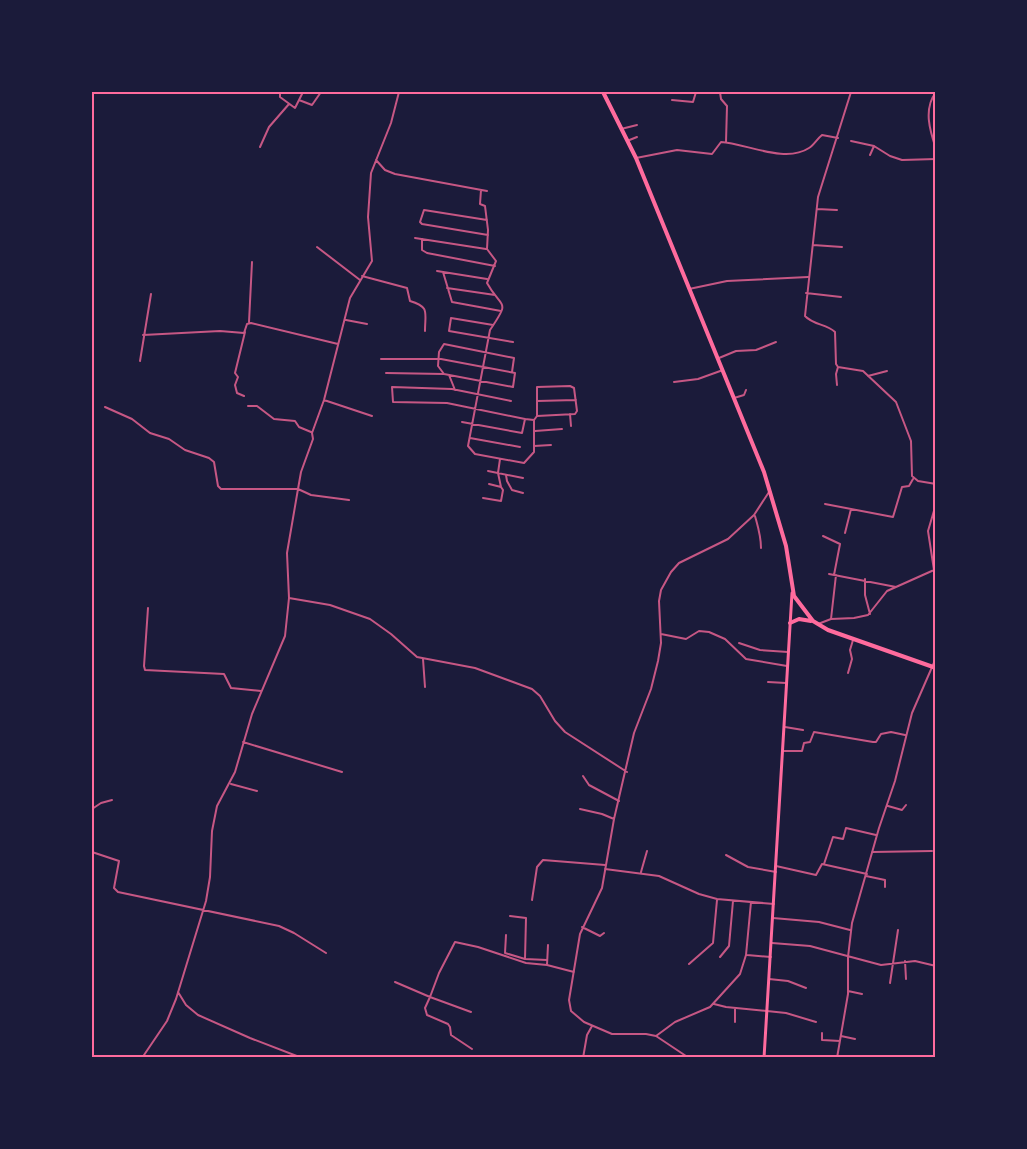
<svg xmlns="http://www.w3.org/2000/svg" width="1027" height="1149" viewBox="0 0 1027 1149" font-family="Montserrat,sans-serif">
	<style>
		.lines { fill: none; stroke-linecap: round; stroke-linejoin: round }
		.minor { stroke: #c65784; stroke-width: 2 }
		.secondary { stroke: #ff6b9d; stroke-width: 3 }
		.primary { stroke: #ff6b9d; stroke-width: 4 }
		.neatline { fill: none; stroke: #ff6b9d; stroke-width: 2 }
	</style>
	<rect width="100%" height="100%" fill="#1b1b3a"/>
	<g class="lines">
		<path class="minor" d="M280,92v5l15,11 8,-16
			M720,92l1,7 6,7 -1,36
			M851,92l-33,105 -13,119c8,9 22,8 30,16l1,32 2,3 25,4 33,31 15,39 1,35 6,5 18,3
			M936,92c-13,17 -6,39 0,57
			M299,100l13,5 9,-13
			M672,100l21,2 3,-10
			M621,129l16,-4
			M627,141l10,-4
			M851,141l23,5 16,10 12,4 34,-1
			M260,147l9,-20 20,-23
			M870,155l4,-9
			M636,158l41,-8 35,4 9,-12c24,1 64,22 88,6 5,-3 8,-9 13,-13l16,3
			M376,160l9,10 10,4 92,17
			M481,190l-1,14 5,2 3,24 -1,19 9,12 -9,22c15,27 24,16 3,47l-22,116 7,8 49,9 10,-11v-32l-9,-1
			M817,209l20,1
			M487,220l-63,-10 -4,12 2,2 66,11
			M415,238l71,11
			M422,239v11l5,3 68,13
			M813,245l29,2
			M317,247l43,33
			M437,271l50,8
			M443,272l9,30 49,9
			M362,276l45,12 3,13c20,6 15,11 15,30
			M447,288l48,7
			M689,289l38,-8 81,-4
			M806,293l35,4
			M346,320l21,4
			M249,322l3,-60
			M493,325l-42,-7 -2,13 64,11
			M143,335l77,-4 24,2 3,-9 4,-1 87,21
			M719,358l17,-7 20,-1 20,-8
			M381,359h60l74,14 -2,14 -69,-13 -58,-1
			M140,361l11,-67
			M444,374l-6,-8 1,-14 5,-8 70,14 -2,14
			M449,375l6,15
			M868,376l19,-5
			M674,382l24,-3 25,-9
			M837,385l-1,-11 2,-7
			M244,396l-7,-3 -2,-8 3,-8 -3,-4 10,-41
			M734,398l10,-3 2,-5
			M324,400l48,16
			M537,401l39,-1
			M248,406h9l17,13 21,2 4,6 12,5
			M105,407l27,12 18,14 19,6 16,11 24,8 5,4 4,24 3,3h77l13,6 38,5
			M570,414l1,12
			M534,420l3,-4v-29l33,-1 4,2 3,23 -2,3 -38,2
			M462,422l60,11 3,-14 -78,-16 -54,-1 -1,-15 60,2 59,12
			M535,431l27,-2
			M470,438l50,9
			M534,446l17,-1
			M500,459l-2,14 3,14
			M488,471l35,7
			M506,475l1,6 5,9 11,3
			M483,498l18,3 2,-11 -2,-3 -12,-3
			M825,504l68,13 9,-30 7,-1 4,-7
			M755,516c3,11 6,20 6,32
			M845,533l6,-24
			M823,536l17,8 -6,31
			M829,574l67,13
			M865,579v16l5,19
			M289,598l41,7 40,14 21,15 26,23 58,11 57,21 8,7 15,25 10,11 62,40
			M148,608l-4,58 1,4 79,4 7,14 30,3
			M831,619l5,-44
			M818,624l13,-5 23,-1 14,-3 19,-24 47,-21 -6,-39 8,-27
			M661,634l25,5 13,-8 10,1 16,7 21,20 41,7
			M739,643l21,7 28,2
			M423,659l2,28
			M848,673l4,-14 -2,-9 3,-10
			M768,682l18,1
			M785,727l18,3
			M243,742l99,30
			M783,751h19l2,-8 6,-1 4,-10 59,10h3l5,-8 10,-2 14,3
			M583,776l6,9 30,16
			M231,784l26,7
			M888,806l14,4 4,-5
			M92,809l9,-6 11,-3
			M580,809l22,5 12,5
			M92,852l27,9 -5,27 4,4 161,34 15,7 32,20
			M872,852l60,-1
			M726,855l22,12 28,5
			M824,864l9,-27 10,2 3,-11 30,7
			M776,866l40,9 6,-11 45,10
			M605,869l54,7 40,18 18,5 57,5
			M641,872l6,-21
			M866,876l19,4v7
			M532,900l5,-33 6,-7 62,5
			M510,916l16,2 -1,41
			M773,918l46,4 31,8
			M582,927l18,9 4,-3
			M506,935l-1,18 20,6 22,1
			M772,943l38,3 71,19 34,-4 21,5
			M747,955l24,2
			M720,957l9,-11 4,-45
			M905,961l1,18
			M689,964l24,-21 4,-43
			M547,965l1,-20
			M769,979l19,2 18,7
			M395,982l35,15 -5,11 2,7 21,9 2,3 1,8 21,14
			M890,983l8,-53
			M848,991l14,3
			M178,992l8,13 12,10 52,23 52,20
			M714,1004l12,3 60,6 30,9
			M471,1012l-41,-15 9,-24 16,-31 23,5 48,16 21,2 27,7
			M735,1022v-14
			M822,1033v7l18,1
			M656,1036l19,-14 35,-15 30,-33 6,-19 5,-53
			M841,1036l14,3
			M802,1057l6,1
			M142,1058l25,-37 9,-22 30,-98 4,-24 2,-46 5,-25 18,-34 17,-58 33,-78 4,-38 -2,-45 11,-64 3,-17 12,-33 -1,-6 12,-33 26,-102 22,-37 -4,-44 3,-44 20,-50 8,-31
			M583,1058l4,-23 5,-9
			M689,1058l-33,-22 -10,-2h-34l-28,-12 -13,-11 -2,-11 11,-66 22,-46 12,-69 20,-86 17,-44 7,-28 3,-18 -2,-42 2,-11 10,-18 8,-9 49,-24 26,-24 15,-23
			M837,1058l11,-64v-37l4,-34 27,-95 16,-47 17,-68 24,-55
			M933,1058l3,-2"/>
		<path class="secondary" d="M764,1058l28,-465"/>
		<path class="primary" d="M603,92l33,66 128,314 22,74 8,50 19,25 15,9 108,38
			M790,623l9,-4 12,2"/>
	</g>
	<rect width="1027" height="1149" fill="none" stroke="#1b1b3a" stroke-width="186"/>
	<rect x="93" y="93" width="841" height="963" class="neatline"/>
</svg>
